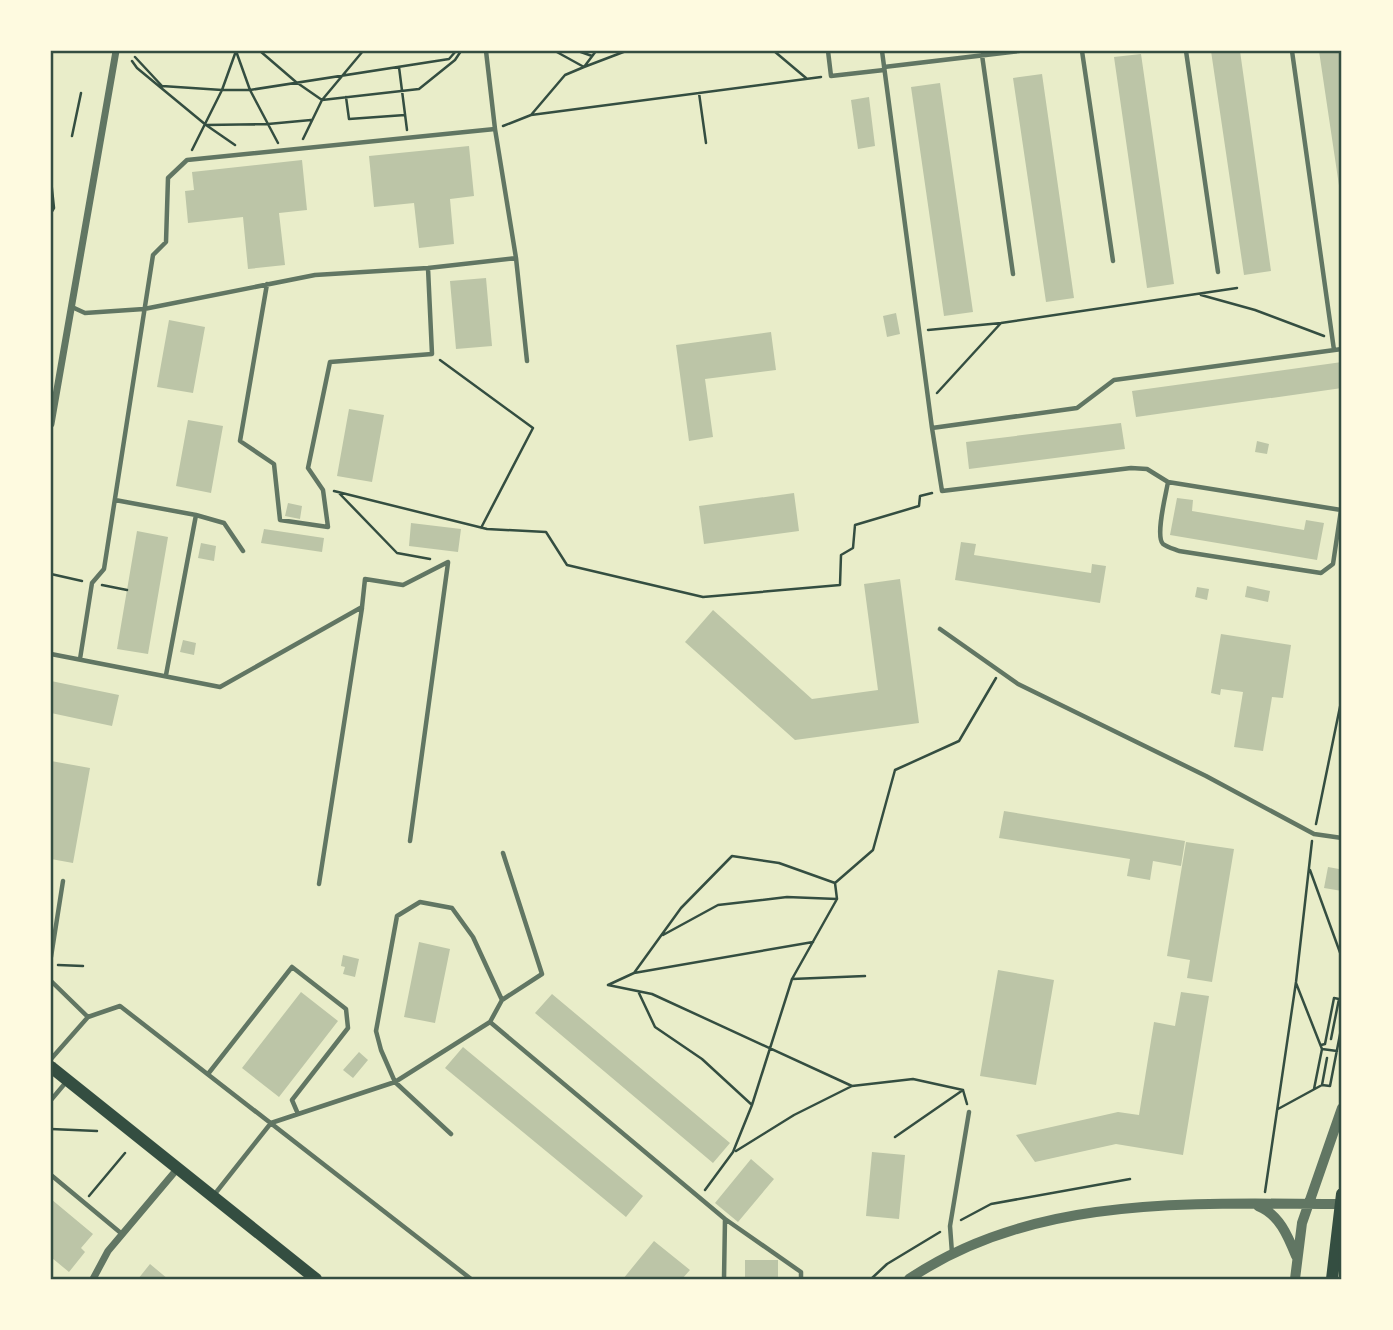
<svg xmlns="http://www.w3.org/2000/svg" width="1393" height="1330" viewBox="0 0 1393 1330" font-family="'Fira Sans',sans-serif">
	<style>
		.building { fill: #bcc5a7 }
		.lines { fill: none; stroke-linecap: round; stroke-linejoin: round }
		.path { stroke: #344e41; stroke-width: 2.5 }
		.service { stroke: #617663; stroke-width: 4.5 }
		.minor { stroke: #617663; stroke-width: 7 }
		.tertiary { stroke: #617663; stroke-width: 10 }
		.secondary { stroke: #344e41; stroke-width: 12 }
		.primary { stroke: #344e41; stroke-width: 12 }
		.neatline { fill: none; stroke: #344e41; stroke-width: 2.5 }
	</style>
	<rect width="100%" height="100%" fill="#e9edc9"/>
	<path class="building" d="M1211,51h29l31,220 -27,4z
		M1319,51h23v148h-1z
		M1141,54l33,230 -27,4 -33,-231z
		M1042,74l32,224 -28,4 -33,-224z
		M940,83l33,229 -29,4 -33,-229z
		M869,97l6,49 -17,3 -7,-49z
		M469,146l5,50 -24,3 4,45 -35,4 -5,-45 -40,4 -5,-51z
		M302,160l5,50 -28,3 6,52 -37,4 -5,-52 -55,6 -3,-32 9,-1 -2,-18z
		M486,278l6,68 -36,3 -6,-68z
		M896,313l4,21 -13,3 -4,-21z
		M169,320l36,7 -12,66 -36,-6z
		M771,332l5,38 -71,9 8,58 -24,4 -13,-96z
		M1342,362v26l-206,29 -4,-26z
		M349,409l35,6 -12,67 -35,-6z
		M188,420l35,6 -12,67 -35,-7z
		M1121,423l4,26 -156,20 -3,-27z
		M1257,441l12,3 -2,10 -12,-2z
		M794,493l5,38 -95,13 -5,-38z
		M1177,498l16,2 -1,11 112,19 2,-10 18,3 -7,37 -147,-25z
		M288,503l14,3 -2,13 -15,-3z
		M411,523l50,6 -3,23 -49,-6z
		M264,529l60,9 -2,14 -61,-9z
		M137,531l31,6 -20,117 -31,-5z
		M961,542l15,2 -2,11 117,18 1,-9 14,2 -6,37 -145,-23z
		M201,543l15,3 -2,15 -16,-3z
		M900,579l19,144 -124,17 -110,-98 28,-32 99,89 66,-9 -14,-106z
		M1247,586l23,5 -2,11 -23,-5z
		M1197,587l12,2 -2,11 -12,-3z
		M1221,634l70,11 -8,53 -11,-1 -9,54 -29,-4 9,-55 -22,-3 -1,6 -9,-2z
		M183,640l13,3 -2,12 -14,-3z
		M51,681l68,14 -7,31 -61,-13z
		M51,761l39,7 -17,95 -22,-4z
		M1004,811l181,30 -4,25 -28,-5 -3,19 -23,-4 3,-17 -131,-21z
		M1186,842l48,7 -22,133 -25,-4 3,-18 -23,-4z
		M1328,867l11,2 3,-2v24l-18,-3z
		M419,942l31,7 -15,74 -31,-6z
		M343,955l16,4 -4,18 -12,-3 2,-7 -4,-1z
		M998,970l56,10 -18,105 -56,-9z
		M301,992l37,29 -59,76 -37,-29z
		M1181,992l28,4 -26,159 -67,-11 -81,18 -19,-27 102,-23 21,3 15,-93 21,4z
		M552,994l178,149 -17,20 -178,-150z
		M463,1047l180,149 -17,21 -181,-149z
		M359,1052l9,8 -15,18 -10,-8z
		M872,1152l33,3 -6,64 -33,-3z
		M751,1159l23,20 -36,43 -23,-19z
		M51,1199l42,35 -12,14 4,4 -16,20 -17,-14 -1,2z
		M654,1241l36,29 -8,9h-59z
		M745,1260h33v19h-33z
		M150,1264l18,15h-30z"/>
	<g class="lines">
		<path class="path" d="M236,51l14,39 28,53
			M260,51l36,31 26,18 97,-11 36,-29 6,-9
			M555,51l29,16 42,-16
			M578,51l14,5
			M774,51l32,27
			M135,57l27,29 60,4h28l199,-31 7,-8
			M132,61l5,7 69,57 29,20
			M399,67l8,63
			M699,93l7,50
			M346,97l3,22 56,-4
			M531,115l34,-40 19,-8 12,-16
			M206,125l62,-1 43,-4
			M503,126l28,-11 290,-38
			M72,136l9,-43
			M303,139l19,-39 41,-49
			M192,150l30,-60 14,-39
			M51,180l3,28 -3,5
			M1201,295l54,15 69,26
			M928,330l73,-7 236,-35
			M440,360l93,68 -52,100
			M937,393l64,-70
			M334,491l153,38 59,3 21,33 136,32 137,-12 1,-30 12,-7 2,-23 64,-19 1,-10 12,-3
			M338,492l59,61 33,6
			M51,574l31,7
			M102,585l25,5
			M1316,824l26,-127
			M1310,870l32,88
			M835,883l38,-33 22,-80 64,-29 37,-63
			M663,935l55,-30 69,-8 50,2
			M58,965l25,1
			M634,973l47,-65 51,-52 47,7 56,20 2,16 -45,80 -40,126 -19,47 -28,38
			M792,979l73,-3
			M1296,983l26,66
			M608,985l44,9 200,92 61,-7 50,11 4,14
			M608,985l26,-12 179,-31
			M638,991l17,36 47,32 50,46
			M1321,1045l4,-1 9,-46 5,1 -8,40
			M1322,1085l5,-27
			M1314,1089l8,-40 15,2
			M1278,1109l44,-24 8,1 12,-62
			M51,1129l46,2
			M895,1137l68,-47
			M736,1151l58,-36 58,-29
			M1265,1192l31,-210 16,-141
			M89,1196l36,-43
			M961,1220l30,-16 139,-25
			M871,1279l16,-15 53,-32"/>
		<path class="service" d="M828,51l3,25 53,-6
			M882,51l50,377
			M1082,51l31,210
			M1186,51l32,221
			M1292,51l42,299
			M982,55l31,219
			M884,67l135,-16
			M516,258l11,103
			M267,284l-27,157 34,23 6,56 48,7 -5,-37 -15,-22 22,-106 102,-8 -4,-86
			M72,307l13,6 59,-4 171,-34 113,-7 88,-10 -21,-129 -9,-78
			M1168,482l-21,-13 -16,-1 -189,23 -10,-63 145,-20 37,-28 228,-31
			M1168,482l173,28 -8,54 -12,9 -142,-22c-5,-2 -12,-4 -16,-7 -8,-8 3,-50 5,-62z
			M115,500l81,15 28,8 19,28
			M940,629l78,55 188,92 108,58 28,4
			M51,654l169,33 142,-80 3,-28 38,6 45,-23
			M80,659l12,-76 12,-14 49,-314 13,-13 2,-64 19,-18 308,-31
			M166,675l30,-160
			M410,841l38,-278
			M319,884l43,-276
			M51,957l12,-76
			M51,981l37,36
			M490,1022l235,197 -1,60
			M51,1059l37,-42 32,-11 351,273
			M208,1074l84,-107 54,42 2,19 -56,72 6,14
			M51,1100l16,-19
			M451,1134l-56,-52 -14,-32 -5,-19 21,-115 23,-14 32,6 21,29 29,63
			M51,1175l71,59
			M214,1195l57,-72 124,-41 95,-60 12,-22 40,-26 -39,-121
			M725,1219l76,53v7
			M952,1253l-2,-27 19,-114"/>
		<path class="minor" d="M51,424l65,-373
			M93,1279l15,-28 70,-83"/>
		<path class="tertiary" d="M1258,1206c21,8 30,30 38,50
			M909,1279c127,-86 287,-75 433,-75
			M1295,1279l7,-56 40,-115"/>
		<path class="secondary" d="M51,1067l265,212"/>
		<path class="primary" d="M1332,1279l10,-85"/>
	</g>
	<rect width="1393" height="1330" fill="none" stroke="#fefae0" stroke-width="105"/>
	<rect x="52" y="52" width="1288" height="1226" class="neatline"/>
</svg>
